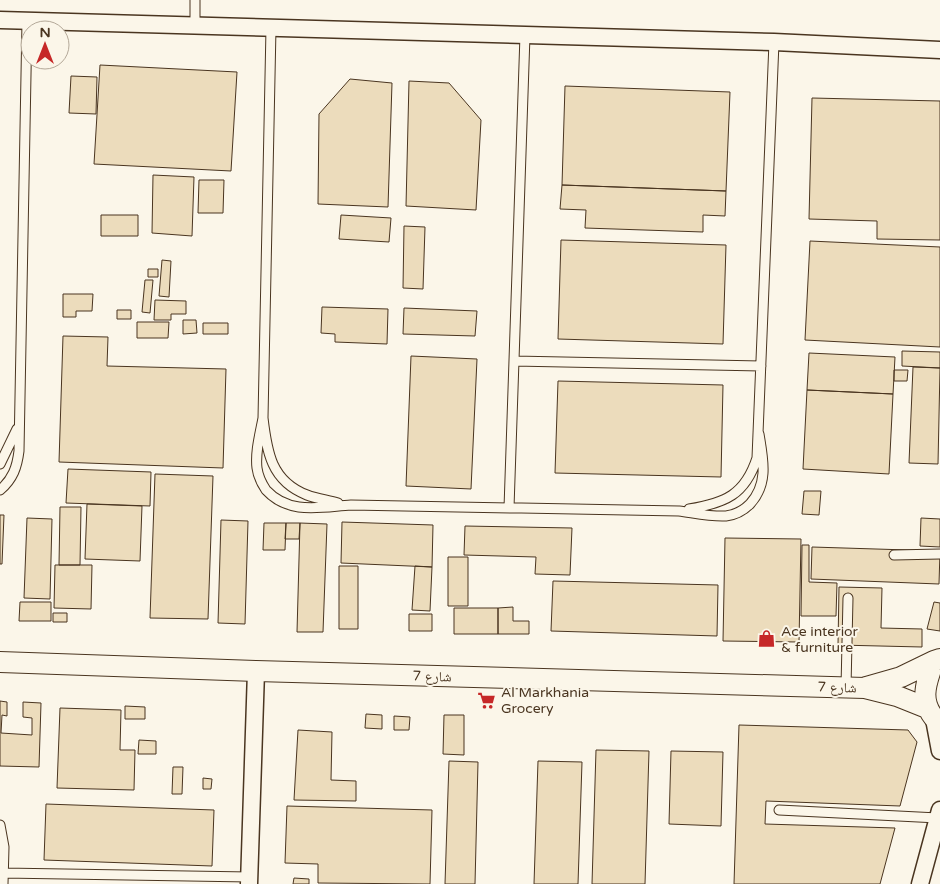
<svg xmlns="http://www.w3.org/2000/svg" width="940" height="884" viewBox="0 0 940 884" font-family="'Varela Round','Noto Naskh Arabic',sans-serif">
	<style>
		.building { fill: #ecdcbc; stroke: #4a3520 }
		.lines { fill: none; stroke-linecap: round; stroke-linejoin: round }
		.service-casing { stroke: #4a3520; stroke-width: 11 }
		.minor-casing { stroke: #4a3520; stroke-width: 19 }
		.tertiary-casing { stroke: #4a3520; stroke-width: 22 }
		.service { stroke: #fbf6e9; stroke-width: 9 }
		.minor { stroke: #fbf6e9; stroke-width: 16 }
		.tertiary { stroke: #fbf6e9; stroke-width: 20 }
		.labels { text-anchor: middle; stroke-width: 4; stroke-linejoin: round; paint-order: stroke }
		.poi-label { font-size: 14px; fill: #4a3520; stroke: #fbf6e9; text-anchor: start }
		.street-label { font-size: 14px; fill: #4a3520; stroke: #fbf6e9 }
	</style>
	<rect width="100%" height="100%" fill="#fbf6e9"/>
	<path class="building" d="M100,65l137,7 -6,99 -137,-7z
		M71,76l26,1 -1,37 -27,-1z
		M350,79l42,4 -4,124 -70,-3 1,-90z
		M409,81l40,2 32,37 -5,90 -70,-4z
		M565,86l165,6 -4,99 -164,-6z
		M812,98l128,3v139l-63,-1v-18l-68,-2z
		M153,175l41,2 -2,59 -40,-3z
		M199,180h25l-1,33h-25z
		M562,185l164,6 -1,25 -22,-1v17l-118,-4 1,-18 -26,-1z
		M101,215h37v21h-37z
		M341,215l50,3 -2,24 -50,-3z
		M404,226l21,1 -2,62 -20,-1z
		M561,240l165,5 -3,99 -165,-5z
		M810,241l130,6v100l-135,-7z
		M162,260l9,1 -2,36 -10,-1z
		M148,269h10v8h-10z
		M145,280h8l-3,33 -8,-1z
		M63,294h30l-1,17h-16v6h-13z
		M155,300l31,1v13h-15v6h-17z
		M322,307l66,2 -1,35 -52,-2v-8l-14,-1z
		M404,308l73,3 -2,25 -72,-2z
		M117,310h14v9h-14z
		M183,320h13l1,13 -14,1z
		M137,322h32l-1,16h-31z
		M203,323h25v11h-25z
		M63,336l45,1 -1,29 119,3 -3,99 -164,-6z
		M902,351l38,1v16l-38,-2z
		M809,353l86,4 -2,37 -86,-4z
		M411,356l66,3 -6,130 -65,-3z
		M913,367l27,1 -2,96 -29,-1z
		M894,370h14l-1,11h-13z
		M558,381l165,4 -2,92 -166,-4z
		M807,390l86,4 -4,80 -86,-5z
		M68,469l83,3 -1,34 -84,-3z
		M155,474l58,2 -5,143 -58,-1z
		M804,491h17l-2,24 -17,-1z
		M87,504l55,2 -2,55 -55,-2z
		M60,507h21l-1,58h-21z
		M0,515h4l-2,49h-2z
		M27,518l25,1 -2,80 -26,-1z
		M921,518l19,1v28l-20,-1z
		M221,520l27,1 -3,103 -27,-1z
		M342,522l91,3 -1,42 -91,-4z
		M264,523h22l-1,27h-22z
		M286,523h14l-1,16h-14z
		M300,523l27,1 -4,108h-26z
		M465,526l107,2 -2,47 -35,-1 1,-17 -72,-2z
		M725,538l76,1 -2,103 -76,-1z
		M802,545h7v37l28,1 -1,33h-35z
		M812,547l128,4 -1,33 -128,-5z
		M448,557h20v49h-20z
		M55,565h37l-1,44 -37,-1z
		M339,566h19v63h-19z
		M415,566l17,1 -2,44 -18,-1z
		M553,581l165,4 -1,51 -166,-5z
		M839,587l43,1 -1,40 41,1v18l-84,-2z
		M20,602h31v19h-32z
		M934,602l6,1v28l-13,-2z
		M513,607v14h16v13h-31v-26z
		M454,608h44v26h-44z
		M53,613h14v9h-14z
		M409,614h23v17h-23z
		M0,701l7,1v14l-5,-1 -1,18 31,2v-17l-9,-1v-15l18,1 -2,64 -39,-1z
		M125,706l20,1v12h-20z
		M60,708l61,2 -1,40h15l-1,40 -77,-2z
		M366,714l16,1v14l-17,-1z
		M444,715h20v40l-21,-1z
		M394,716l16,1 -1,13h-15z
		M739,725l169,5 9,12 -17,64 -134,-5 -1,23 130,4 -15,56h-146z
		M298,730l34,2 -1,48 25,1v20l-62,-1z
		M139,740l17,1v13h-18z
		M596,750l53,1 -4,133h-53z
		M671,751l52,1 -2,74 -52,-2z
		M449,761l29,1 -3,122h-30z
		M538,761l44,1 -4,122h-44z
		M173,767h10l-1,27h-10z
		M203,778l9,1 -1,10h-8z
		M46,804l168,6 -2,56 -168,-6z
		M287,806l145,4 -2,74 -112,-1v-19l-33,-1z
		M294,878l15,1v5h-16z"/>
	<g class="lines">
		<defs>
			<path id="service" d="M195,26v-26
				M271,28l-8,390c4,34 8,63 44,77 10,4 21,5 31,8
				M514,361l247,5
				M263,418c-3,16 -8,34 -6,50 1,8 5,16 9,22 23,25 54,17 85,15l328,6c15,2 32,6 47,5 9,-1 18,-6 24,-12 19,-21 13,-45 9,-70
				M0,464l17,-35
				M0,490c13,-11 17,-23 19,-39l8,-430
				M509,508l16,-473
				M689,509c36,-6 56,-14 68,-51l17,-416
				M894,555l46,-1
				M846,687l2,-89
				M779,810l159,8
				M0,825l4,22 -1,37
				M3,873l247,4"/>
			<path id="minor" d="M0,20l774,22 166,8
				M934,719l6,32
				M249,884l7,-213
				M920,884l20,-74"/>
			<path id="tertiary" d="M940,659l-6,2c-9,24 -16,43 6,63
				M0,662l256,9 609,17 32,8 30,12
				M866,687l35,-10 33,-16"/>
		</defs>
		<use href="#service" class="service-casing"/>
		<use href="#minor" class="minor-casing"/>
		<use href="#tertiary" class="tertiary-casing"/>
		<use href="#service" class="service"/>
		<use href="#minor" class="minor"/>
		<use href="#tertiary" class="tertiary"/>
	</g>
	<defs>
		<symbol id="shop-bare" viewBox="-9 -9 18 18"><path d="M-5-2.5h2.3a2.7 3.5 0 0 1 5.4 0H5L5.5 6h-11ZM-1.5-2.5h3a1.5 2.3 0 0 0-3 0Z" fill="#c62828" stroke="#fbf6e9" stroke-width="2.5" paint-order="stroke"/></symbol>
		<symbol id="supermarket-bare" viewBox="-9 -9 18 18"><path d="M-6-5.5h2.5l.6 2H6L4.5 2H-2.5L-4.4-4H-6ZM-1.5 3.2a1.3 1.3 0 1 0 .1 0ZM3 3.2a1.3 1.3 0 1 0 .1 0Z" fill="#c62828" stroke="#fbf6e9" stroke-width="2.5" paint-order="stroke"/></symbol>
	</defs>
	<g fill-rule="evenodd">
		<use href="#shop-bare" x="754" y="626" width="25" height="25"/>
		<use href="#supermarket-bare" x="474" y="688" width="25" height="25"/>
	</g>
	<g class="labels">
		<g class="poi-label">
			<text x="781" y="636">Ace interior<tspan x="781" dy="16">&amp; furniture</tspan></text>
			<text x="501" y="697">Al Markhania<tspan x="501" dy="16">Grocery</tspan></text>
		</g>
		<g class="street-label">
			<text transform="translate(432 676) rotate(2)" y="5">شارع 7</text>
			<text transform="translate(837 687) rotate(2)" y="5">شارع 7</text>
		</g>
	</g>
	<g transform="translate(45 45)"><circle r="24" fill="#fbf6e9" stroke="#b4a999"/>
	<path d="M0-4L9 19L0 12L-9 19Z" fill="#c62828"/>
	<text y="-8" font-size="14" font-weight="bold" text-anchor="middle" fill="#4a3520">N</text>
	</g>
</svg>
